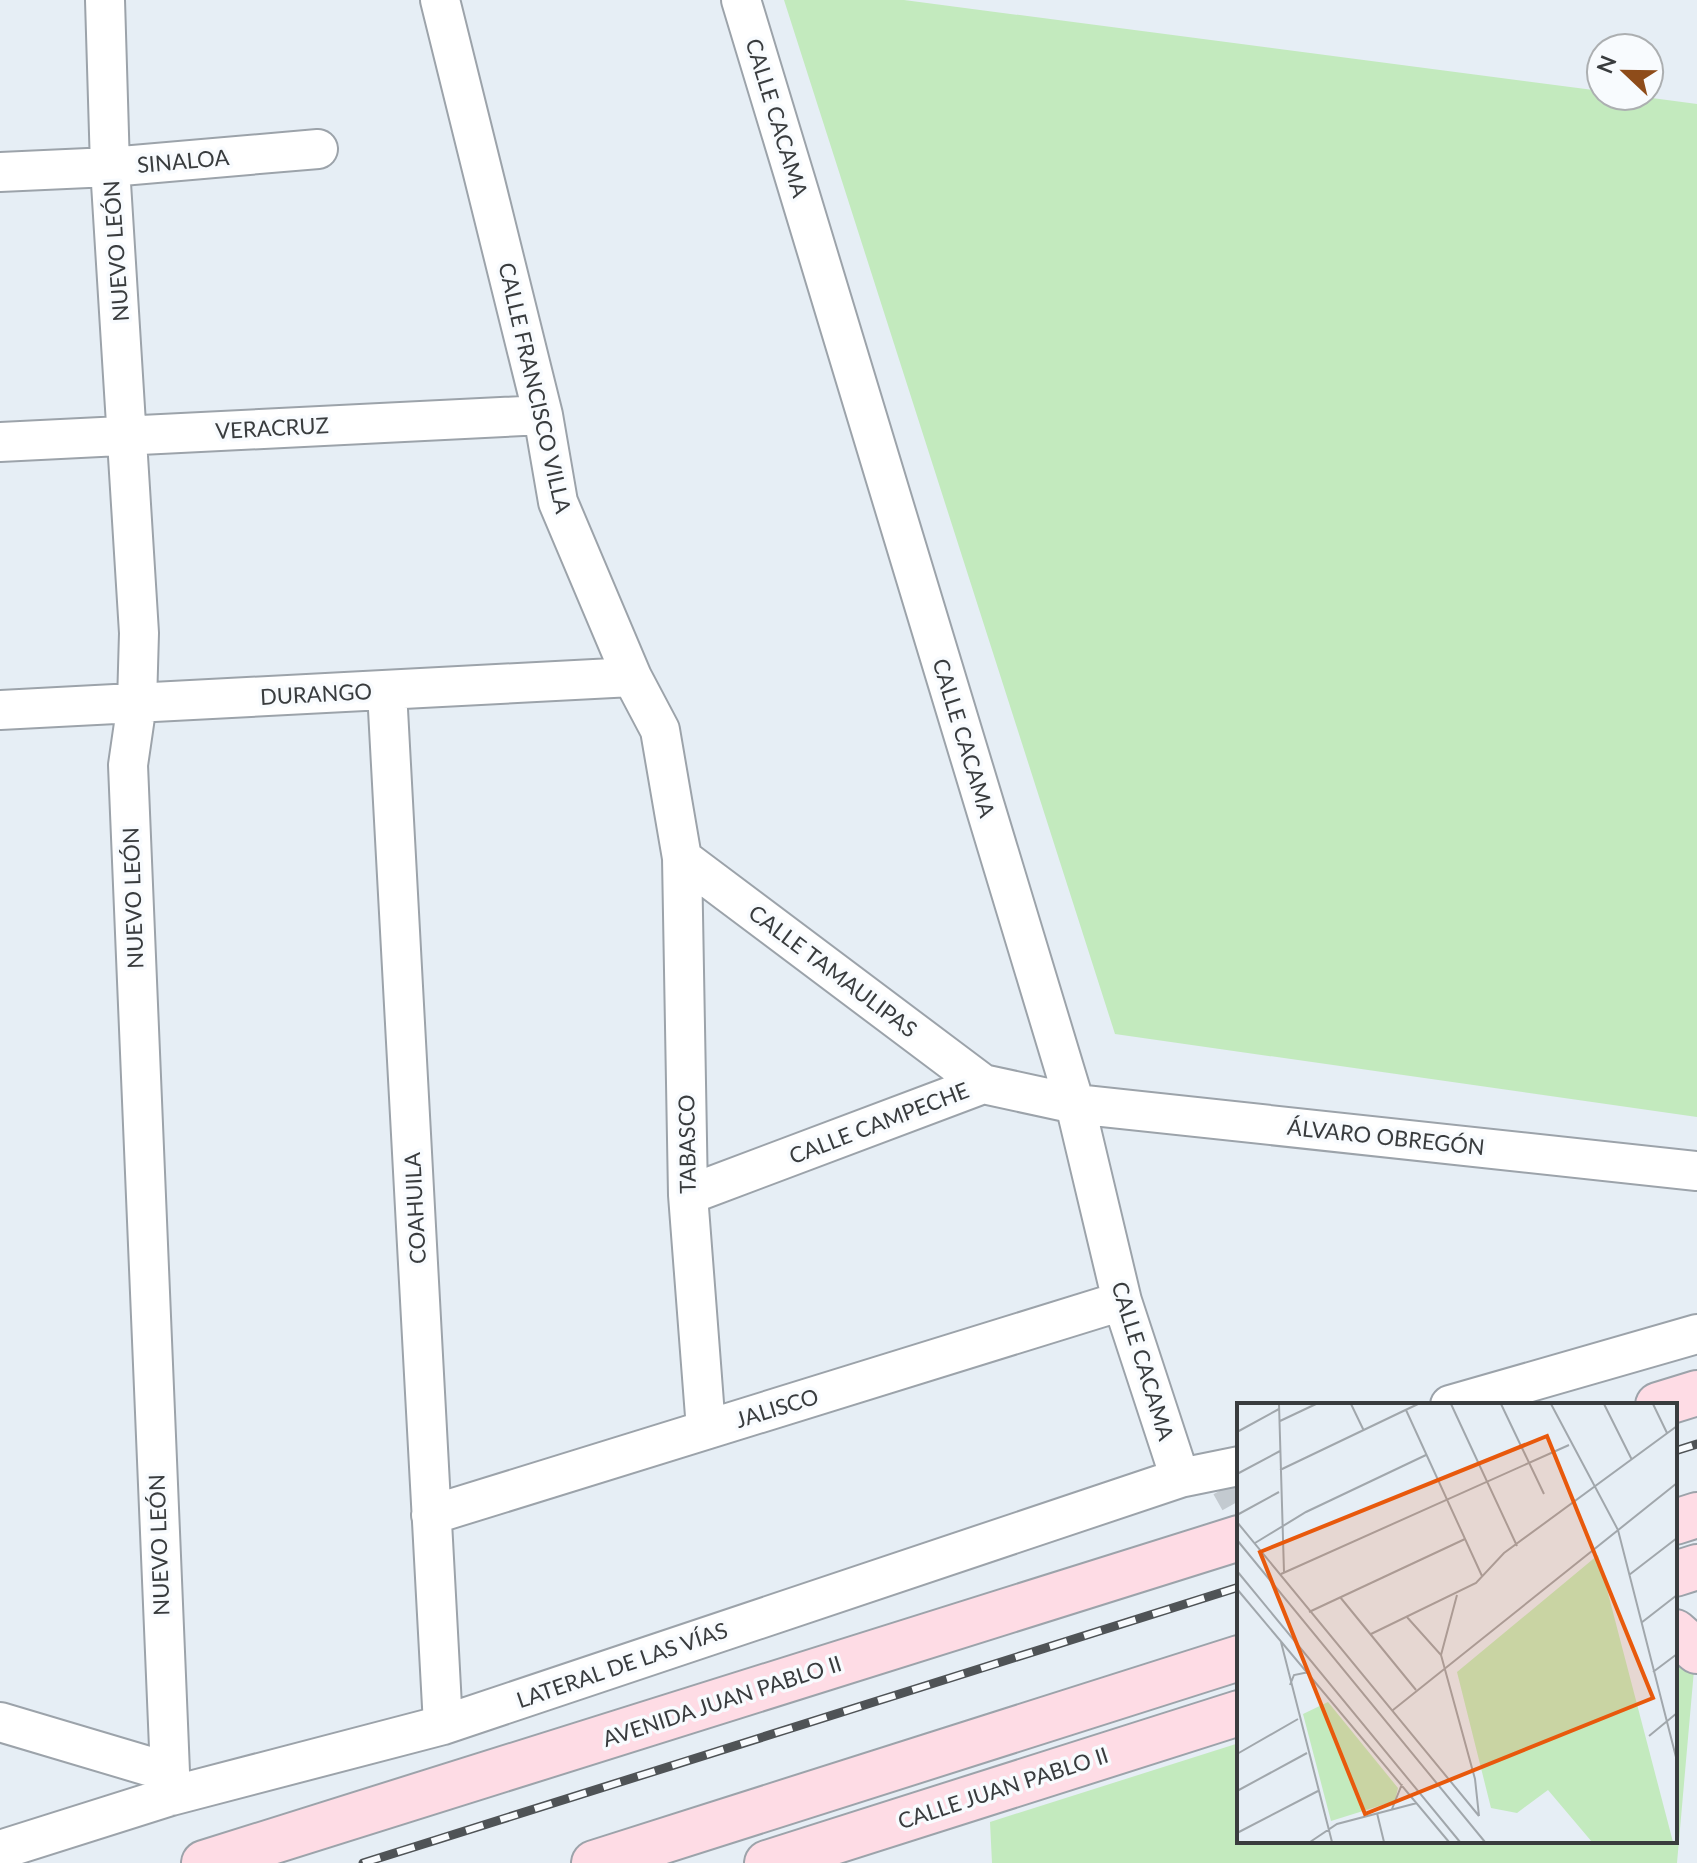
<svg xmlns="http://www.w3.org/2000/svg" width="1697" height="1863" viewBox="0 0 1697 1863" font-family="Lato,sans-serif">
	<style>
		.green { fill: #c3eabe }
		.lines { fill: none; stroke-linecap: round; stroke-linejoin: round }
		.street-tunnel { stroke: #c3cad0; stroke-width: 38; stroke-dasharray: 38 19; stroke-linecap: butt }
		.street-casing { stroke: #9ca3aa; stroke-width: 42 }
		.secondary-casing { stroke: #9ca3aa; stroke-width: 48 }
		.street { stroke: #fff; stroke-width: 38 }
		.secondary { stroke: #fedce5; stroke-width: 44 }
		.rail-casing { stroke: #4f5356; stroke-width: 9 }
		.rail { stroke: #f8fbfe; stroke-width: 6; stroke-dasharray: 18; stroke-linecap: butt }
		.labels { text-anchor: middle; stroke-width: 7; stroke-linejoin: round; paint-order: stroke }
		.street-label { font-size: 22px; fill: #393c3e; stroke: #f8fbfe }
		.inset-road { fill: none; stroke: #a1a7ac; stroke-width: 2 }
		.view { fill: #e8590c; fill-opacity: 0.15; stroke: #e8590c; stroke-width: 4 }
		.inset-edge { fill: none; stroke: #393c3e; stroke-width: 4 }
	</style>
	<rect width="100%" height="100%" fill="#e6eef5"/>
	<path class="green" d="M784,0h120l697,91v5h36l60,8v1013l-582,-83z
		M1675,1656l19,14 -17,193h-685l-2,-41 249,-79v98h436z"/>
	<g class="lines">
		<path class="street-tunnel" d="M1230,1485l9,16"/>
		<defs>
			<path id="street" d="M105,0l5,167 29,466 -2,70 -9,62 43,1031
				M440,0l103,415 15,87 74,175 28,53 22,128 6,337 18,234
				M741,0l334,1104 47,197 58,177
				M0,172l110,-5 208,-18
				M0,442l543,-27
				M387,691l56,1034
				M0,710l632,-33
				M682,858l301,226
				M688,1195l295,-111 92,20 622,67
				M1450,1405l247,-71
				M431,1515l691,-214
				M0,1722l168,50
				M0,1850l171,-54 272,-71 737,-247 59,-12"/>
			<path id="secondary" d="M1658,1405l39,-12
				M1675,1522l22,-7
				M1675,1574l22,-7
				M1675,1632l22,19
				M204,1863l1035,-325
				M594,1863l645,-205
				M767,1863l472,-150"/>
		</defs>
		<use href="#street" class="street-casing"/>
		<use href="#secondary" class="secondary-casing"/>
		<use href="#street" class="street"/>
		<use href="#secondary" class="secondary"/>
		<defs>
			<path id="rail" d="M1675,1451l22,-7
				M363,1863l876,-276"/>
		</defs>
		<use href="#rail" class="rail-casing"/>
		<use href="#rail" class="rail"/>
	</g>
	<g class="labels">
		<g class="street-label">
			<text transform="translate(777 118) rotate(73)" y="8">CALLE CACAMA</text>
			<text transform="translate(183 161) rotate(-5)" y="8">SINALOA</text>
			<text transform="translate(116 251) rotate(-94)" y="8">NUEVO LEÓN</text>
			<text transform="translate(535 388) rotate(77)" y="8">CALLE FRANCISCO VILLA</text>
			<text transform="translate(272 428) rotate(-3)" y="8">VERACRUZ</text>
			<text transform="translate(316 694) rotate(-3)" y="8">DURANGO</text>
			<text transform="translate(964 738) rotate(73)" y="8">CALLE CACAMA</text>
			<text transform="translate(133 898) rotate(-92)" y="8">NUEVO LEÓN</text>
			<text transform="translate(833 971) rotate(37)" y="8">CALLE TAMAULIPAS</text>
			<text transform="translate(879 1123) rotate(-21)" y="8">CALLE CAMPECHE</text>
			<text transform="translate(1386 1137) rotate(6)" y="8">ÁLVARO OBREGÓN</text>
			<text transform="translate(687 1144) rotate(-91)" y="8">TABASCO</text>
			<text transform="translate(415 1208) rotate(-93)" y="8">COAHUILA</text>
			<text transform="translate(1143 1361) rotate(73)" y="8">CALLE CACAMA</text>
			<text transform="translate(777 1408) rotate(-17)" y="8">JALISCO</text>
			<text transform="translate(159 1545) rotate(-92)" y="8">NUEVO LEÓN</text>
			<text transform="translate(622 1665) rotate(-19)" y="8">LATERAL DE LAS VÍAS</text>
			<text transform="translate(722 1701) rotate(-18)" y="8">AVENIDA JUAN PABLO II</text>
			<text transform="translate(1003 1788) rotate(-18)" y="8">CALLE JUAN PABLO II</text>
		</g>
	</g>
	<g transform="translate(1237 1403)">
		<rect width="440" height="440" fill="#e6eef5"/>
		<path d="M361,152l75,287h-81l-44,-52 -31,23 -26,-5 -34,-136zM91,299l70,86 -3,13 -64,20 -28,-107z" fill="#c3eabe"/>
		<path class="inset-road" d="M42,1l5,168M114,1l13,27M214,1l66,142M264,1l43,90M314,1l67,126 59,231M367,1l28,56M416,1l14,29M169,7l76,166M43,18l36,-17M0,29l42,-23M43,67l138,-66M0,71l43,-23M0,112l42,-23M0,119l242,294M0,137l248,302M18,140l51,-31 120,-57M0,168l223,271M44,171l288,-129M392,172l48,-37M0,186l212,253M103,194l76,93M72,209l156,-73M169,213l35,39 34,124 4,37M404,220l36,-28M134,231l105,-51 28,-30 173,-127M44,239l51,200M204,252l16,-60M416,269l24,-18M53,282l4,-10 15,-3M156,307l284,-227M412,333l28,-23M0,351l61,-35M0,388l70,-38M155,406l10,-25M140,410l7,29M0,430l81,-42M73,439l27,-18 80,-21"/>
		<path class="view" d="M310,33l106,262 -288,116 -105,-262z"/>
		<rect width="440" height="440" class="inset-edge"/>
	</g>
	<g transform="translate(1625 72) rotate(292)"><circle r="38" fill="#f8fbfe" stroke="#acafb1" stroke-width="2"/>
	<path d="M0-6L14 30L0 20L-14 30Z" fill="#8e4c1a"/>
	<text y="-12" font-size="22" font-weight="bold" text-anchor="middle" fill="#393c3e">N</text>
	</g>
</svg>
